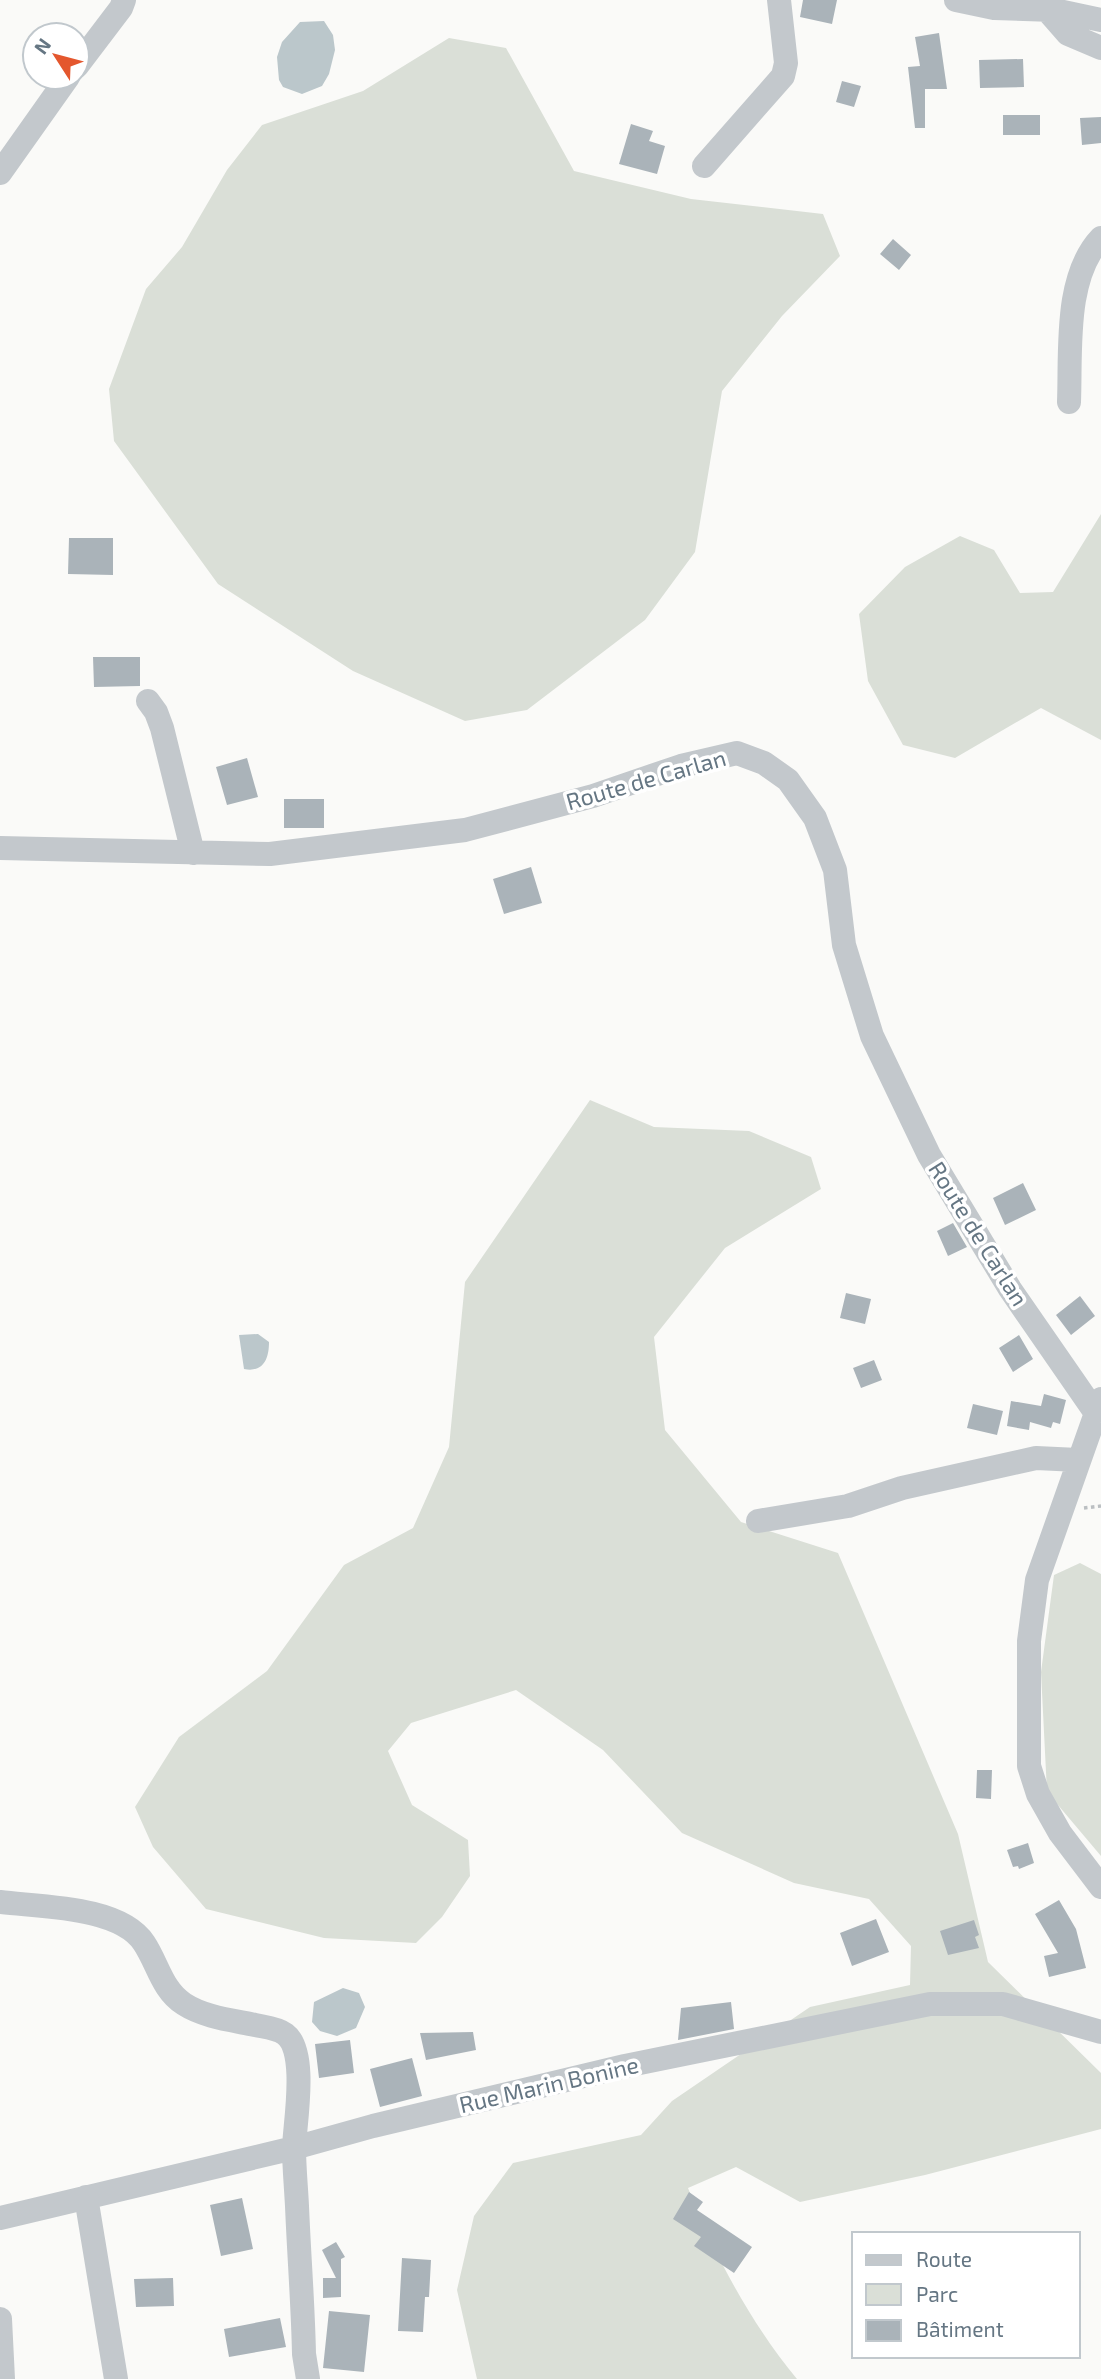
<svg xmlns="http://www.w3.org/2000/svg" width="1101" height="2379" viewBox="0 0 1101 2379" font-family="'Exo 2',sans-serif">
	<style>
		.green { fill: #dadfd7 }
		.water { fill: #bbc7cb }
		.building { fill: #aab3b9 }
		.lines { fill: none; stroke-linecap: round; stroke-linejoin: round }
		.path { stroke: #bbbfc2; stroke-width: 3.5; stroke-dasharray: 3.5 3.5; stroke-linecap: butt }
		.minor { stroke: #c3c8cc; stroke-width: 24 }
		.labels { text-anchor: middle; stroke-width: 7; stroke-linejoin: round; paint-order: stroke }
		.street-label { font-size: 23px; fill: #657683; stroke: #fff }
	</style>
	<rect width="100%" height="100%" fill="#fafaf8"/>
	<path class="green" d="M449,38l57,10 68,123 117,28 132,15 17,42 -58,60 -60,75 -27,161 -50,68 -118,90 -62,11 -112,-50 -135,-87 -104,-143 -5,-52 37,-100 36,-42 45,-77 35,-45 101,-34z
		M1101,514v226l-60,-32 -86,50 -52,-13 -35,-64 -9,-67 46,-47 55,-31 34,14 26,43 33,-1z
		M590,1100l64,27 95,4 62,26 10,32 -96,59 -71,89 11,93 76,92 97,31 120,281 30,128 113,111v56l-176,46 -125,27 -64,-35 -48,21c25,65 64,137 109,191h-320l-20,-89 17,-74 39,-53 128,-28 31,-34 138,-94 100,-22 1,-39 -42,-47 -75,-16 -112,-50 -79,-83 -87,-60 -105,33 -23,28 24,54 56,35 2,36 -28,41 -26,26 -92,-5 -118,-29 -53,-62 -18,-40 44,-70 88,-66 77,-106 69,-37 36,-81 16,-165z
		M1080,1563l21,11v282l-54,-64 -6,-120 13,-97z"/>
	<path class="water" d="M324,21l9,14 2,15 -6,24 -7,12 -20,8 -19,-7 -4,-7 -2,-23 5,-15 18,-20z
		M258,1334l11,8c0,16 -5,31 -25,27l-5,-34z
		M343,1988l16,5 6,14 -9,21 -19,8 -17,-5 -8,-9 2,-20z"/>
	<path class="building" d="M803,0h34l-5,24 -32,-7z
		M939,33l8,56h-22v39h-10l-7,-61 12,-1 -5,-29z
		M1023,59l1,28 -44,1 -1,-28z
		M842,81l19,5 -7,21 -18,-5z
		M1003,115h37v20h-37z
		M1101,117v26l-19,2 -2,-27z
		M631,124l22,7 -4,10 16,5 -8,28 -38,-10z
		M893,239l18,16 -12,15 -19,-16z
		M69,538h44v37l-45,-1z
		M93,657h47v29l-46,1z
		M247,758l11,39 -31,8 -11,-38z
		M284,799h40v29h-40z
		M531,867l11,36 -38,11 -11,-35z
		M1023,1183l13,27 -31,15 -12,-27z
		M953,1223l14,24 -19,9 -11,-25z
		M846,1293l25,6 -6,25 -25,-6z
		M1080,1296l15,20 -24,19 -15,-20z
		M1019,1335l14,24 -20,13 -14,-24z
		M874,1360l8,20 -21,8 -8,-20z
		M1044,1394l22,6 -6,24 -7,-2 -2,6 -21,-6 -1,8 -22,-4 4,-25 30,5z
		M973,1404l30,7 -6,24 -30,-7z
		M977,1770h15l-1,29 -15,-1z
		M1028,1843l6,20 -15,6 -1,-3 -5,1 -6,-17z
		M1059,1900l17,29 10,39 -37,9 -5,-21 14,-3 -23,-39z
		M876,1919l13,33 -37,14 -12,-33z
		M974,1920l5,15 -4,2 4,11 -31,7 -8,-24z
		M731,2002l3,27 -56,11 3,-32z
		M473,2032l3,18 -50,10 -6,-27z
		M350,2040l4,33 -35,5 -4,-34z
		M412,2058l10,38 -42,11 -10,-38z
		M689,2192l14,10 -6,8 55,37 -18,26 -40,-27 7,-9 -28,-18z
		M242,2198l11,51 -32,7 -11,-51z
		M336,2242l9,15 -4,2v38l-18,1v-20h13l-14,-28z
		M402,2258l29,2 -2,37h-4l-2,35 -25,-1z
		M173,2278l1,28 -38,1 -2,-28z
		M329,2311l41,4 -6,57 -41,-4z
		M280,2318l6,29 -57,10 -5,-28z"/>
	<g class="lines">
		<path class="path" d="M1084,1508l17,-2"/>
		<path class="minor" d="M956,0l38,8 60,2 47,10
			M1047,10l21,24 33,14
			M77,66l44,-58 3,-8
			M704,166l79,-90 3,-13 -7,-63
			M0,173l68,-96
			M1069,402c2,-51 -5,-125 32,-164
			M148,701l8,11 6,16 31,125
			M0,848l270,6 195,-24 128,-34 88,-30 56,-13 27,10 24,17 27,38 20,52 9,75 28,91 57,119 81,134 85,123
			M1101,1399l-64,181 -8,61v125l9,28 22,39 41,54
			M758,1521l90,-15 54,-18 134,-30 42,2
			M0,1902c40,5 120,4 144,41 14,21 18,47 40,61 20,13 47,16 71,21 9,2 22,3 30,9 23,17 10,88 9,113 0,19 2,39 3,59 2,49 6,99 7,148l4,25
			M86,2197l30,182
			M0,2218l294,-70 79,-22 252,-60 305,-62h73l98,28
			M0,2319l3,60"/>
	</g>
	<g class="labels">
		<g class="street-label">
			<text transform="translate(646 780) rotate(-16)" y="8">Route de Carlan</text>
			<text transform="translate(978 1234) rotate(58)" y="8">Route de Carlan</text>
			<text transform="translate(549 2085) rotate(-13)" y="8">Rue Marin Bonine</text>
		</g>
	</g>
	<rect x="852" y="2232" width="228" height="126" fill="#ffffff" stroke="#c1c8cd" stroke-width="2"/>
	<rect x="866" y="2255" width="35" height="10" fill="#c3c8cc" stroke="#c1c8cd" stroke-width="2"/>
	<text x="916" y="2267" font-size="21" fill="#657683">Route</text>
	<rect x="866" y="2284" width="35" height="21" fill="#dadfd7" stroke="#c1c8cd" stroke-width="2"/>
	<text x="916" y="2302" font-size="21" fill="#657683">Parc</text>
	<rect x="866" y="2320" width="35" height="21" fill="#aab3b9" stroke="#c1c8cd" stroke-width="2"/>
	<text x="916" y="2337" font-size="21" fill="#657683">Bâtiment</text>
	<g transform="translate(56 56) rotate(306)"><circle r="33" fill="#ffffff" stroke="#c1c8cd" stroke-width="2"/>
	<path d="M0-5L12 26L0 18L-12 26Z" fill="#e4572e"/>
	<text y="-10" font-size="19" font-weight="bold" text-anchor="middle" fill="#657683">N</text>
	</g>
</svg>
